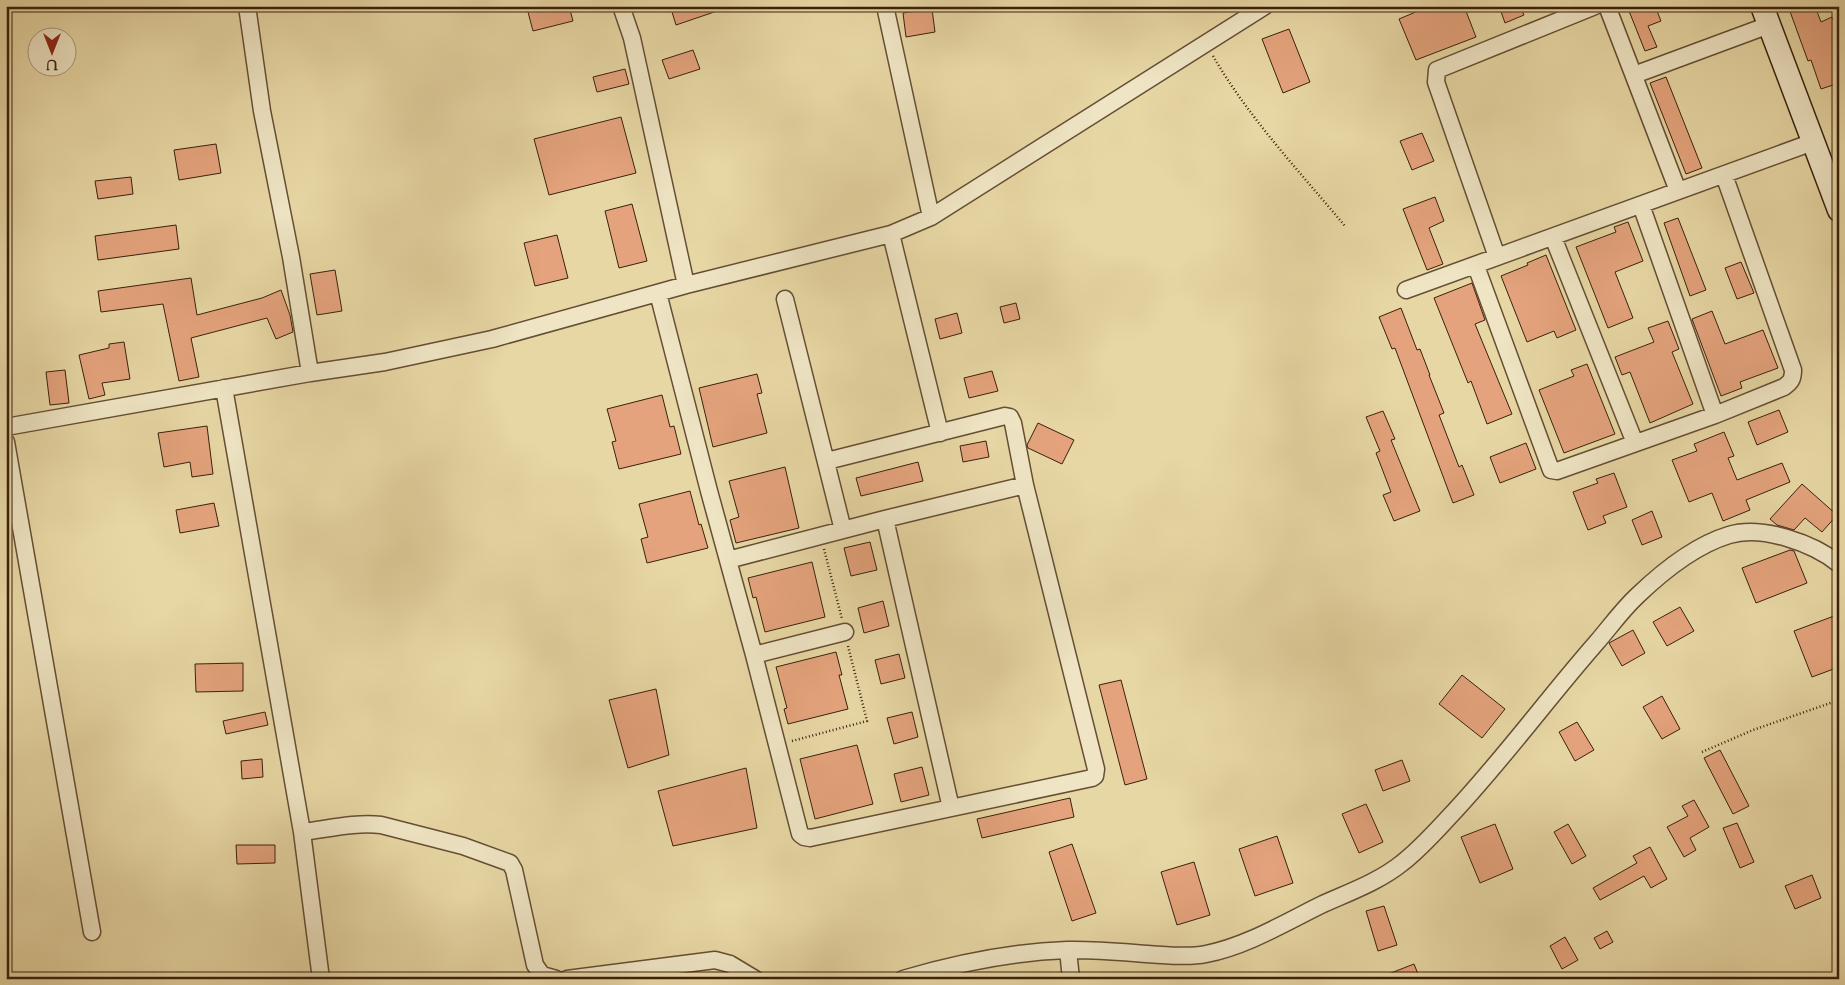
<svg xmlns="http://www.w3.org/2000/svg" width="1845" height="985" viewBox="0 0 1845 985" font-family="'Sorts Mill Goudy',serif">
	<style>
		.building { fill: #e4a37c; stroke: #3a200e }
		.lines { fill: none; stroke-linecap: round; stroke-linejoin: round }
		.street-casing { stroke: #654e34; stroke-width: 19 }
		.secondary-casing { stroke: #3a200e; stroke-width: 25 }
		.path { stroke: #3a200e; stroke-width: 2.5; stroke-dasharray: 1 2.5; stroke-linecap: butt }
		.street { stroke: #efe5c4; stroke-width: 16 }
		.secondary { stroke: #efe5c4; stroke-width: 22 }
	</style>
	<rect width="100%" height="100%" fill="#e7d7a4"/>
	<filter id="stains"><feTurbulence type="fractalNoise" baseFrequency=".004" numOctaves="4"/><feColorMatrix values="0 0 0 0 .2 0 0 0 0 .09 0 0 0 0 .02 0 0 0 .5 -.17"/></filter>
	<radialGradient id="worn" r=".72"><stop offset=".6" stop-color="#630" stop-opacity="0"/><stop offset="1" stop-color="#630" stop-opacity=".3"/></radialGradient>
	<path class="building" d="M552,6h17l4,15 -40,10 -5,-19z
		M687,6h39v2l-50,17 -4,-13z
		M1430,6h34l12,31 -60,23 -17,-41z
		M1499,6h21l4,9 -19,8z
		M1627,6h14l2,5 12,-5 6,15 -13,5 9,21 -12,4z
		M1788,6h27l6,16 11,-5 7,19v47l-18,6 -10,-29 -3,1z
		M932,9l3,23 -29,5 -3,-24z
		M1289,29l21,53 -27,11 -21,-54z
		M693,50l7,19 -31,10 -7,-19z
		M625,69l4,15 -32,8 -4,-15z
		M1666,77l36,91 -16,6 -36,-91z
		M621,117l15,56 -87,22 -15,-56z
		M1422,133l12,28 -22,9 -12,-29z
		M216,144l5,29 -42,7 -5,-30z
		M131,177l2,17 -35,5 -3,-18z
		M1435,197l9,24 -15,7 14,36 -16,6 -24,-61z
		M632,204l15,57 -28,7 -14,-57z
		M1678,218l28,72 -16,6 -26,-73z
		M1628,222l15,39 -28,11 18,46 -25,10 -32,-81 40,-15 -2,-5z
		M176,225l3,24 -81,11 -3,-24z
		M557,235l11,43 -33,8 -11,-43z
		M1546,255l30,75 -19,8 -3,-7 -27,11 -26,-66 27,-11 -1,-2z
		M1741,262l13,31 -17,6 -12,-31z
		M335,270l7,41 -25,4 -7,-41z
		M191,278l6,37 65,-17 19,-8 9,25 3,17 -17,7 -9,-21 -76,20 8,39 -20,4 -16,-77 -62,8 -3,-21z
		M1472,283l13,37 -10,4 37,90 -25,10 -16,-43 -3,2 -34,-85z
		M1016,303l4,16 -16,4 -4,-16z
		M1401,308l16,42 3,-1 10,26h-1l15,38 -5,2 20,52 3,-2 12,30 -21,8 -58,-155 -3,1 -13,-32z
		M1712,311l13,33 38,-14 15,38 -38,14 2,6 -21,8 -29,-77z
		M957,313l5,20 -22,6 -5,-20z
		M1668,321l11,28 -7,3 21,52 -43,19 -20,-51 -8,3 -7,-18 39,-15 -6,-14z
		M124,342l6,37 -28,4 3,12 -16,4 -10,-44 30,-7v-4z
		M1587,364l28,70 -51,19 -25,-63 35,-14 -3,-6z
		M65,370l4,33 -19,2 -4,-33z
		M992,371l6,20 -29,7 -5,-20z
		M757,374l5,19 -5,1 10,39 -54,14 -14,-59z
		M662,395l8,32 4,-1 7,28 -62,15 -7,-27 4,-1 -9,-32z
		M1779,410l9,22 -31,13 -9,-23z
		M1383,411l12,28 -4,1 29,71 -26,10 -11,-26 8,-3 -15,-39 4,-2 -14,-34z
		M1038,423l36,17 -12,24 -34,-16 -1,-3z
		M207,426l6,48 -21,3 -2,-15 -26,5 -6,-34z
		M1724,432l10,24 -6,2 9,22 45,-17 8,19 -44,18 4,10 -27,11 -11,-28 -23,9 -17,-42 25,-9 -3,-7z
		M986,441l3,16 -26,5 -3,-16z
		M1526,443l10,26 -36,14 -10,-26z
		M918,462l5,19 -62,15 -5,-18z
		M785,467l14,61 -63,15 -6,-23 9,-3 -10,-36z
		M1614,473l13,34 -24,9 3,7 -18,7 -15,-38 25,-9 -2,-4z
		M1802,484l35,31 -15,17 -17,-14 -11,12 -17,-5 -7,-6z
		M690,491l9,34 2,-1 7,24 -61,15 -6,-24 7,-2 -9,-33z
		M214,503l5,23 -39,7 -4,-23z
		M1652,511l10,26 -20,8 -10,-25z
		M870,542l7,28 -26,6 -7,-28z
		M1790,550l4,1 13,32 -51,20 -14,-35z
		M812,562l13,55 -60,15 -9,-35 -3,1 -5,-20z
		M883,601l6,25 -25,7 -6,-25z
		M1680,607l14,24 -27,15 -14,-24z
		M1834,616l5,13v38l-27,10 -18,-46z
		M1633,630l12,23 -23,13 -13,-23z
		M836,652l6,23h-3l9,34 -60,15 -4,-15 3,-1 -11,-41z
		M899,654l6,24 -24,6 -6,-24z
		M243,663v28l-47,1 -1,-28z
		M1462,675l43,34 -23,29 -43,-34z
		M1121,680l26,99 -22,6 -26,-100z
		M656,689l13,66 -41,13 -19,-68z
		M1662,696l18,33 -18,10 -19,-32z
		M265,712l3,13 -42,9 -3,-13z
		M912,712l6,25 -24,7 -7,-26z
		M1577,722l17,28 -19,11 -16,-29z
		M857,745l16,59 -58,15 -15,-60z
		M1720,750l29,56 -16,8 -29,-56z
		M262,759l1,18 -21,2 -1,-18z
		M1402,760l8,21 -27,10 -8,-21z
		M922,767l7,28 -28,7 -7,-28z
		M746,768l11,60 -84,18 -15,-55z
		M1070,798l4,19 -92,21 -5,-19z
		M1694,800l15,27 -19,11 6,12 -12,7 -17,-30 21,-11 -6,-10z
		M1366,804l17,38 -24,11 -17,-39z
		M1737,823l17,39 -14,6 -17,-40z
		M1495,824l18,45 -33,14 -19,-46z
		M1568,824l18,32 -14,8 -18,-32z
		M1277,836l16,47 -38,13 -16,-47z
		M1072,844l24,69 -24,8 -23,-69z
		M236,845h39v18l-38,1z
		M1650,847l17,32 -16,9 -7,-12 -44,24 -7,-12 44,-25 -4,-7z
		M1194,862l16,53 -33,10 -16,-53z
		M1812,875l9,23 -26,11 -10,-23z
		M1384,906l13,39 -19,6 -12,-40z
		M1607,931l6,11 -13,7 -6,-11z
		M1565,937l13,23 -16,9 -12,-23z
		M1414,964l6,15h-42v-1z"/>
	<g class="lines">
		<defs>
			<path id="street" d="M247,6l15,105 29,146 19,116
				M621,6l11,32 54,247
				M885,6l46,211
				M1607,6l71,185
				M1634,75l135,-50
				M1641,205l74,210
				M891,234l49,199
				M1553,237l82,206
				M1497,257l-61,-175 1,-12 158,-64
				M1476,266l75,204 6,1 158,-56 69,-28c7,-5 9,-8 9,-17l-69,-195
				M1406,290l407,-148
				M658,293l51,198 45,164 46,179 4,3 6,1 282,-60 3,-2 1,-7 -71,-284 -12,-62 -3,-6 -5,-1 -178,45
				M785,299l58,231
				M224,388l78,444 19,147
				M6,427l304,-54 75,-11 107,-23 194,-54 205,-51 40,-17 334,-211
				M6,442l86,490
				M885,519l66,289
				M728,560l157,-41 140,-34
				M754,655l91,-23
				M302,832c26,-3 53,-10 79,-7l82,21 47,17 4,7 21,95 7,10 14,4
				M1068,950l3,29
				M567,979l148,-19 15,4 25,15
				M903,979c51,-15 111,-27 164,-29 31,-1 63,3 95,5 14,1 30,2 44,-1 41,-8 80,-32 117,-50 27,-12 57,-23 79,-41 18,-14 33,-31 48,-47 52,-55 97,-117 147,-174 13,-15 25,-32 40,-46 25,-24 59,-51 92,-61 33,-10 84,8 110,29"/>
			<path id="secondary" d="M1762,6l77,204"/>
		</defs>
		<use href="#street" class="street-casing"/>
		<use href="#secondary" class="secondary-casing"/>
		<path class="path" d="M1213,56c36,62 86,115 132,170
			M824,549l18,70
			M792,741l75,-20 -19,-75
			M1702,752l51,-22 86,-30"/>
		<use href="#street" class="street"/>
		<use href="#secondary" class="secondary"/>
	</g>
	<rect width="1845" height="985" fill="none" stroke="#e7d7a4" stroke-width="25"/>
	<rect x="8" y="8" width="1830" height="970" fill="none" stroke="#3a200e" stroke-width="2.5"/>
	<rect x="12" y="12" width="1820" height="960" fill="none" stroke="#3a200e"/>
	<g transform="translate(52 52) rotate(180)"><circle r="24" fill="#efe5c4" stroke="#a7967b"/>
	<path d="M0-4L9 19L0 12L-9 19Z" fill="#8f2418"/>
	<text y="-8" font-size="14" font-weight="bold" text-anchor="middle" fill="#3a200e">U</text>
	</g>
	<rect width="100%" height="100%" filter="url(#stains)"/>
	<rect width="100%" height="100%" fill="url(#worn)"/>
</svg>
